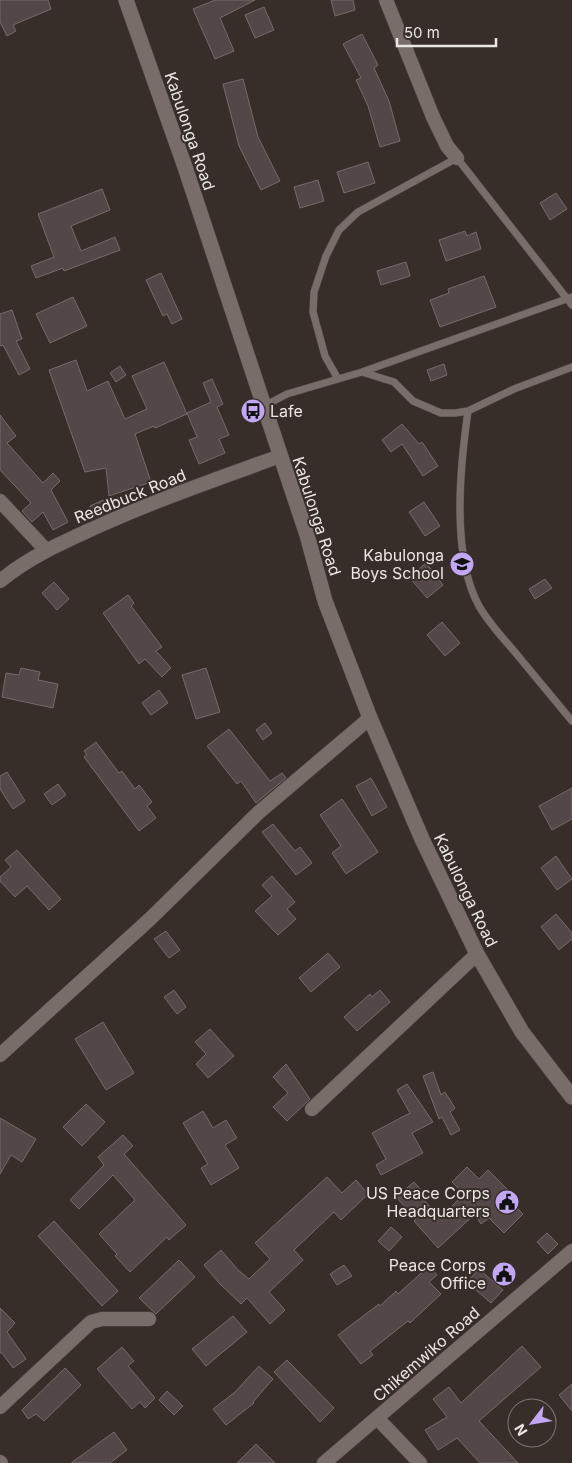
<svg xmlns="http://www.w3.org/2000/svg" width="572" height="1463" viewBox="0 0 572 1463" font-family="Inter,sans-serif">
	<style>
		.building { fill: #534847; stroke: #766b6a }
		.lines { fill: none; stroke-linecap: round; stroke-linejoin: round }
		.service-casing { stroke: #544c49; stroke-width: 8 }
		.minor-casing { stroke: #544c49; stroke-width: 15 }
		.secondary-casing { stroke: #544c49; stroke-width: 16 }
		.service { stroke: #786d69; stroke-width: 7 }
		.minor { stroke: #786d69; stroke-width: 14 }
		.secondary { stroke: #786d69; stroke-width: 15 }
		.labels { text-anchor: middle; stroke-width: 4; stroke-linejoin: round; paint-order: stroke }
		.street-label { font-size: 16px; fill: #ece6e3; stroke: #372e2a }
		.poi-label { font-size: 16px; fill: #ece6e3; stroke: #372e2a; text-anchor: end }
	</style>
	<rect width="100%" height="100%" fill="#372e2a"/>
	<path class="building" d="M0,0h48l3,9 -38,16 3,6 -9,5 -7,-14z
		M215,0h40l-35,18 14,33 -19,8 -22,-50z
		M331,0h22l2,10 -20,6z
		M264,7l10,23 -19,8 -10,-23z
		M362,34l16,31 -4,3 15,33 11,40 -20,6 -12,-41 -12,-26 5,-2 -18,-34z
		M243,79l15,58 22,44 -19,9 -22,-44 -16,-62z
		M368,162l7,21 -31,10 -7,-21z
		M318,180l6,21 -24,7 -6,-21z
		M102,189l8,21 -39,16 10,25 34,-14 5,13 -56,21 -1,-3 -27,10 -5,-12 23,-9 -16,-43z
		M556,193l11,16 -17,11 -10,-17z
		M465,231l2,5 9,-4 5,17 -35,12 -7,-21z
		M406,262l4,14 -29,9 -4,-14z
		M161,273l21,46 -10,5 -5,-10 -4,2 -17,-36z
		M484,276l12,31 -56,20 -10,-27 19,-7 -1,-4z
		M73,297l14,29 -37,17 -14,-29z
		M12,310l10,29 -6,2 14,28 -11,6 -16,-30 -3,1v-32z
		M76,360l11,31 21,-10 17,38 22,-10 -15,-33 32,-14 23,52 -32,14 -1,-2 -19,8 16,48 -42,14 -3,-28 -21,4 -36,-102z
		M444,364l3,11 -16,6 -4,-11z
		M120,366l6,9 -10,7 -6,-9z
		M212,379l11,25 -6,3 12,28 -10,4 6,14 -26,11 -10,-24 8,-3 -10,-24 24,-11 -8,-19z
		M0,415l16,21 -9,7 36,40 10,-10 7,8 -9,9 17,32 -15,8 -10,-18 -11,10 -10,-11 9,-8 -31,-33z
		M402,424l17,20 3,-2 16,24 -15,10 -21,-32 -11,8 -9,-12z
		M103,500l4,9 -13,6 -4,-9z
		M424,502l16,24 -15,10 -16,-24z
		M426,563l17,22 -16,13 -18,-21z
		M545,579l7,9 -17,11 -6,-10z
		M54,582l15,17 -12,11 -15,-17z
		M128,595l6,8 -3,3 31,41 -6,4 15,17 -9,9 -17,-18 -6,5 -36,-51z
		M442,622l18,21 -15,13 -18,-21z
		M21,668l19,4 -2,8 20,4 -5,24 -51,-11 4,-24 13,2z
		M206,668l14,44 -24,7 -14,-44z
		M159,690l9,13 -17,12 -9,-12z
		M265,723l7,10 -9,7 -7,-10z
		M229,729l41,52 12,-8 4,5 -30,25 -15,-22 -4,3 -30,-38z
		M96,742l23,31 3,-2 13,18 4,-4 13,17 -5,4 9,12 -17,13 -55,-74 3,-2 -3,-4z
		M7,772l18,29 -12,8 -13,-20v-13z
		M371,778l16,29 -15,9 -16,-30z
		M58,784l8,11 -14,10 -8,-11z
		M572,788v31l-20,11 -13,-24z
		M342,799l36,53 -32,22 -14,-21 9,-7 -21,-31z
		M273,824l22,27 5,-4 12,16 -16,12 -34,-43z
		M17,850l44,49 -12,11 -22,-24 -12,11 -15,-16v-4l11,-10 -6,-7z
		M556,856l16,23 -15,11 -16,-22z
		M272,876l23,26 -8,7 9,10 -18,16 -23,-24 17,-15 -10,-11z
		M556,914l16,19v6l-13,11 -18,-23z
		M166,931l14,19 -11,8 -15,-19z
		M328,953l12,14 -29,25 -12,-14z
		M174,990l12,17 -9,7 -13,-17z
		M380,990l10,12 -33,29 -13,-14 26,-23 2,3z
		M103,1022l31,51 -28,17 -31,-51z
		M210,1029l24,27 -26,22 -12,-14 10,-10 -11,-12z
		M286,1064l24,35 -23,22 -14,-14 15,-14 -15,-16z
		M433,1072l8,23 4,-3 10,16 -5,4 10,18 -9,5 -9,-18 -3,2 -16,-43z
		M407,1084l26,38 -21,11 11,20 -42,22 -5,-10 10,-6 -14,-26 38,-20 -13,-23z
		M86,1104l19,18 -23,24 -19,-19z
		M203,1111l10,17 13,-8 11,18 -12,7 14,23 -28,17 -10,-17 7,-4 -25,-41z
		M0,1118l36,21 -14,23 -11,-7 -11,19z
		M123,1135l10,11 -9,8 62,71 -17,15 -2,-3 -37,35 -15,-16 2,-2 -18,-20 36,-34 -22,-25 -34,34 -9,-9 34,-35 -6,-8z
		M467,1167l12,12 9,-9 26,26 -4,5 13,13 -19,19 -15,-15 -8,6 -6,-10 -37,34 -24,-27 2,-2 -20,-22 18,-15 13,15 -3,3 16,18 24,-24 -12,-12z
		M327,1177l15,16 14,-13 12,14 -27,26 -7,-8 -40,38 9,10 -34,32 16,18 -15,14 -23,-26 -6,6 -22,-21 -15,-18 17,-15 17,20 11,9 21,-20 -15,-16z
		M54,1221l64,70 -16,15 -64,-70z
		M391,1227l11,10 -13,14 -11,-10z
		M547,1233l11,11 -10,10 -11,-12z
		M179,1260l16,17 -39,37 -17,-16z
		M344,1265l8,11 -15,9 -7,-11z
		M429,1266l8,9 -8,7 12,12 -31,29 -2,-2 -38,30 3,4 -12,9 -23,-29 41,-31 1,2 16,-15 2,3z
		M479,1269l24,21 -12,13 -24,-21z
		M0,1308l15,15 -8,9 19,27 -13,9 -11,-15h-2z
		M233,1316l14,16 -41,34 -14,-17z
		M522,1346l19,21 -62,54 39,42h-38l-23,-25 -19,12 -13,-20 22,-13 -14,-18 16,-12 12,16z
		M122,1347l12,14 -6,5 27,32 -10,10 -5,-6 -8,7 -35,-40z
		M287,1360l47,48 -14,14 -46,-50z
		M259,1366l14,13 -20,23 1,1 -28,22 -13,-16 22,-17z
		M65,1368l16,17 -37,36 -8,-7 -8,5 -6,-9z
		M572,1384v27l-13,-16z
		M167,1391l16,15 -9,9 -15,-15z
		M114,1432l13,18 -17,13h-39z
		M256,1444l19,19h-38z"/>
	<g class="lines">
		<defs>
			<path id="service" d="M362,372l32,10 19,19 28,12h14l13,-2 46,-22 58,-22
				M338,379l-13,-23 -12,-44 1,-20 12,-36 13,-26 19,-18 99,-54 115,147
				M264,406l23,-12 75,-22 210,-75
				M468,411c-8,56 -17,144 11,195 9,16 23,31 35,45 19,23 39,47 58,70"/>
			<path id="minor" d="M386,0l47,117 14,29 10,12
				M0,501l46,49
				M0,581c28,-23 59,-37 92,-52 61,-28 125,-50 188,-73
				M0,1055l150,-136 108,-106 112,-95
				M312,1109l165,-155
				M0,1407l91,-85 11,-3h47
				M377,1418l43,45
				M0,1462l1,1
				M324,1463l248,-212"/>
			<path id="secondary" d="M126,0l59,167 79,239 43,129 18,66 45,117 52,121 55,115 45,78 50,65"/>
		</defs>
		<use href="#service" class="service-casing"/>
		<use href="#minor" class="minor-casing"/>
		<use href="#secondary" class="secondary-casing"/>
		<use href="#service" class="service"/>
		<use href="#minor" class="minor"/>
		<use href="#secondary" class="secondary"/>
	</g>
	<defs>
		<symbol id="bus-disc" viewBox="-11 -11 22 22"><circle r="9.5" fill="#c2a8f2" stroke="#372e2a"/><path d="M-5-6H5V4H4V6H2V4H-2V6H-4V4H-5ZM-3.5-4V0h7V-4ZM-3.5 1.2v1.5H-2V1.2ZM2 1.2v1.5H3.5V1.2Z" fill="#111"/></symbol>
		<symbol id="school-disc" viewBox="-11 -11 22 22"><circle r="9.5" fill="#c2a8f2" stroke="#372e2a"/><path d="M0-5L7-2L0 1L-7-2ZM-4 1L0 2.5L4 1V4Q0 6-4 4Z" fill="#111"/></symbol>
		<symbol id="civic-disc" viewBox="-11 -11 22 22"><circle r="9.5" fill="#c2a8f2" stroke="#372e2a"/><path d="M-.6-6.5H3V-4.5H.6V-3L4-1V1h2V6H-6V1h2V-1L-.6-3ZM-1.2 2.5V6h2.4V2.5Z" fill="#111"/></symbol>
	</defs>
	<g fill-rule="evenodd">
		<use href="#bus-disc" x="239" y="397" width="28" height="28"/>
		<use href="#school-disc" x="448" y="550" width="28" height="28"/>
		<use href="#civic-disc" x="493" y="1188" width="28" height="28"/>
		<use href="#civic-disc" x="490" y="1260" width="28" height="28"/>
	</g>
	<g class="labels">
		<g class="street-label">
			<text transform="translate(190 131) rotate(71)" y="6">Kabulonga Road</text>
			<text transform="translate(130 496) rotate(-22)" y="6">Reedbuck Road</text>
			<text transform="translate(317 516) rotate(72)" y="6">Kabulonga Road</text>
			<text transform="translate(466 890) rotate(64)" y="6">Kabulonga Road</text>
			<text transform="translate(426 1354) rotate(-41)" y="6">Chikemwiko Road</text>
		</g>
		<g class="poi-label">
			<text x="270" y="417" text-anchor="start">Lafe</text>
			<text x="444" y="561">Kabulonga<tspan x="444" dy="18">Boys School</tspan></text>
			<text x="490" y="1199">US Peace Corps<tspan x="490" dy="18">Headquarters</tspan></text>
			<text x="486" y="1271">Peace Corps<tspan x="486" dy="18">Office</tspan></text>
		</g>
	</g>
	<g transform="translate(532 1423) rotate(239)"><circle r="24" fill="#372e2a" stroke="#7f7874"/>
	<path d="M0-4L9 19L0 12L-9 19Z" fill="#c2a8f2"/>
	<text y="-8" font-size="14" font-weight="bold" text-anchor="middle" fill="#ece6e3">N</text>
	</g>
	<path d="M397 38v8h99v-8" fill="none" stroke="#ece6e3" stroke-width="2.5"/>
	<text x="404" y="38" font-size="15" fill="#ece6e3" stroke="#372e2a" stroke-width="4" paint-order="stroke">50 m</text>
</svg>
